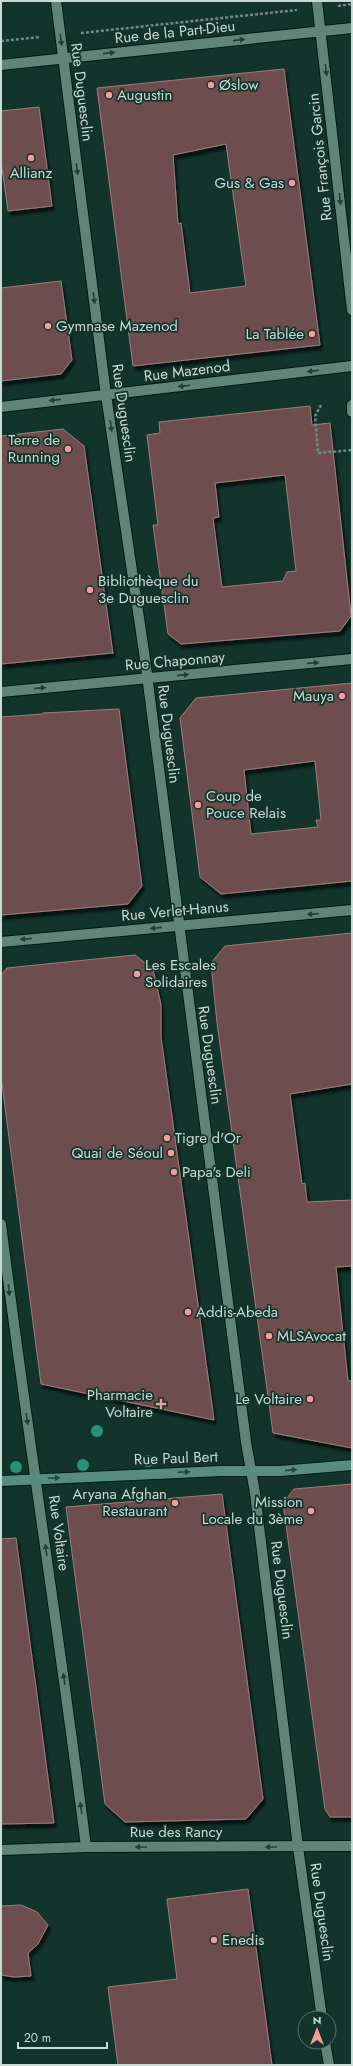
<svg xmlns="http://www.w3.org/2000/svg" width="353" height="2066" viewBox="0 0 353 2066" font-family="Jost,sans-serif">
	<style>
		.building { fill: #6d4e4d; stroke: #9e7d7b; fill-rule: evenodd; filter: url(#shadow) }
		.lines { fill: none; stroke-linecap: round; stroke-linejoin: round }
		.street-casing { stroke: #001b14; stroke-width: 12 }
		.secondary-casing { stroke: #001b14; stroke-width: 12 }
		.path { stroke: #718b84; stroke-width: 2.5; stroke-dasharray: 3 2; stroke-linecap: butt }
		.street { stroke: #618479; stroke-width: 10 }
		.secondary { stroke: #568d7e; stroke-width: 10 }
		.tree { fill: #26927a }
		.oneway { fill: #1e4037 }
		.oneway2 { fill: #20463c }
		.poi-dot { fill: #f59b9a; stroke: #12342b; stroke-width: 1.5 }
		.labels { text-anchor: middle; stroke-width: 3.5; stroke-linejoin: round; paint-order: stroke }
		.street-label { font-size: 15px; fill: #c8dad4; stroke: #12342b }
		.poi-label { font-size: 15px; fill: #c8dad4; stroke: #12342b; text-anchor: start }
	</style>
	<defs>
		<filter id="shadow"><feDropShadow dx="2.5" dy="4.5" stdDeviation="1" flood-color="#0009"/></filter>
	</defs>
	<rect width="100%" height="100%" fill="#12342b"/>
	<path class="building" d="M284,69l36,276 -187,21 -36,-278zM226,144l20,142 -56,7 -9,-70 -3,1 -5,-69z
		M39,107l13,99 -44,5 -7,-50v-50z
		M61,281l11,79 -11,14 -60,7v-93z
		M310,406l2,19 18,-2 21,193 -11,15 -159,13 -13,-10 -15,-109h5l-11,-90 13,-2 -1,-11zM285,475l11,96 -9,1 -4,9 -61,6 -9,-69 6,-1 -4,-34z
		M63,429l21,17 29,208 -1,-1 -111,11v-228z
		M352,683v198l-131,13 -21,-17 -20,-159 16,-20zM315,761l6,59h-5l2,7 -67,7 -7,-64z
		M119,709l23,177 -14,18 -127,11v-198l42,-3v-1z
		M352,933v151l-62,10 12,90 3,-1 2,19 45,-2v66l-16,1 12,114h4v67l-79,-15 -56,-410 -6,-60 14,-17z
		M135,955l18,14 8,36v32l53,383 -173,-36 -40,-308v-101l6,-7z
		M352,1484v333h-22l-5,-8 -42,-306 11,-14z
		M222,1494l41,305 -17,20 -121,3 -20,-18 -39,-297z
		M16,1538l23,172 15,113 -53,1v-285z
		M248,1889l24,176h-154l-10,-78 69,-8 -10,-80z
		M21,1905l16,7 11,13 -10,19 -10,9 3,23 -17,1 -13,-2v-69z"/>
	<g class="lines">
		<defs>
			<path id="street" d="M56,1l50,394 38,257 102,790 9,51 43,354 24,171
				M317,1l35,309
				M1,65l351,-37
				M352,405v7
				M1,407l351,-41
				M1,692l351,-33
				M1,942l351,-32
				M1,1224c26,208 59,415 85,623
				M1,1850l85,-3 266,-1
				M325,2042l4,23"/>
			<path id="secondary" d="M1,1481l220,-10h59l72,-6"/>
		</defs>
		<use href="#street" class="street-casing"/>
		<use href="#secondary" class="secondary-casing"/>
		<path class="path" d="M338,6l14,-2
			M81,33l216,-23
			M1,41l39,-4
			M321,405l-6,11 3,37 34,-3"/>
		<use href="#street" class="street"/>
		<use href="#secondary" class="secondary"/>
	</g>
	<g class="tree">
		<circle cx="97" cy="1431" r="6"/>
		<circle cx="148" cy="1461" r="6"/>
		<circle cx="83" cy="1465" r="6"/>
		<circle cx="16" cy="1467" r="6"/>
	</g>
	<defs><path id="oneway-solid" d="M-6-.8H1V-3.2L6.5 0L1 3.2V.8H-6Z"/></defs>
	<g class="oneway">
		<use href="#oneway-solid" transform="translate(61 40) rotate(84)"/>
		<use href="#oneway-solid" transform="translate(239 40) rotate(-6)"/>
		<use href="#oneway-solid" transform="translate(109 53) rotate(-6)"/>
		<use href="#oneway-solid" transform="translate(326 70) rotate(84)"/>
		<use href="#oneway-solid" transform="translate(77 169) rotate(83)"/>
		<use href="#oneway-solid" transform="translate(340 199) rotate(84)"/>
		<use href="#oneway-solid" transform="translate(94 298) rotate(83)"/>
		<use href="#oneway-solid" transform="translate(313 371) rotate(173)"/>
		<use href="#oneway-solid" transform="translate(184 386) rotate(173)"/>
		<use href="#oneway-solid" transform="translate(55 400) rotate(174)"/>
		<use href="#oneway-solid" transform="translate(111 426) rotate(82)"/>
		<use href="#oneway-solid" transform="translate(313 663) rotate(-5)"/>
		<use href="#oneway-solid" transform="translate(183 675) rotate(-5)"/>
		<use href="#oneway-solid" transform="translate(40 688) rotate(-5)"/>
		<use href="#oneway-solid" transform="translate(313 914) rotate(175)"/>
		<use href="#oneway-solid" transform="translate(156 928) rotate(174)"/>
		<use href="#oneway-solid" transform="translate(26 939) rotate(175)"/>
		<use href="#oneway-solid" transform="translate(9 1290) rotate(83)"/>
		<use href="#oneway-solid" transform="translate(27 1419) rotate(81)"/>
		<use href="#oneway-solid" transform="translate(46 1550) rotate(-98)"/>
		<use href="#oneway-solid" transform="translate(64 1679) rotate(-98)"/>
		<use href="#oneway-solid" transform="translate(81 1808) rotate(-98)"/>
		<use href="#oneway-solid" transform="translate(141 1847) rotate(180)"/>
		<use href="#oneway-solid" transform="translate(271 1847) rotate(180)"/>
	</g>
	<g class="oneway2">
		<use href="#oneway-solid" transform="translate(291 1470) rotate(-5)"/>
		<use href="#oneway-solid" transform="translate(184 1472) rotate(-3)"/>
		<use href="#oneway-solid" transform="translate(54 1478) rotate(-3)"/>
	</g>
	<g class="poi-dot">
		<circle cx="211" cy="85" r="4"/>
		<circle cx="109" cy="95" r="4"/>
		<circle cx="31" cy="158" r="4"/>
		<circle cx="292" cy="183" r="4"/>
		<circle cx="48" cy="326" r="4"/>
		<circle cx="312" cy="334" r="4"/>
		<circle cx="68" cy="449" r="4"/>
		<circle cx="90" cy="590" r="4"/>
		<circle cx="342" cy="696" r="4"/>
		<circle cx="198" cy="805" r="4"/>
		<circle cx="137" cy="974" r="4"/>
		<circle cx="167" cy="1138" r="4"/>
		<circle cx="171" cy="1153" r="4"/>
		<circle cx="174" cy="1172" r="4"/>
		<circle cx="188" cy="1312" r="4"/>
		<circle cx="269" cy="1336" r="4"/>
		<circle cx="310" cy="1399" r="4"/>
		<path d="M159 1398h4v4h4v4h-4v4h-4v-4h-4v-4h4z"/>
		<circle cx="175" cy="1503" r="4"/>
		<circle cx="311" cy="1511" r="4"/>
		<circle cx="214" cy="1940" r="4"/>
	</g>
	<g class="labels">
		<g class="street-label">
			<text transform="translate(175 32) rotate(-6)" y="5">Rue de la Part-Dieu</text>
			<text transform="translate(82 92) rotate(83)" y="5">Rue Duguesclin</text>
			<text transform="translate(320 157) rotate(-96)" y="5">Rue François Garcin</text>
			<text transform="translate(187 371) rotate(-7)" y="5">Rue Mazenod</text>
			<text transform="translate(124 413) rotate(82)" y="5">Rue Duguesclin</text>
			<text transform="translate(175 661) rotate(-5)" y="5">Rue Chaponnay</text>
			<text transform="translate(169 734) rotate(83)" y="5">Rue Duguesclin</text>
			<text transform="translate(175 911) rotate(-5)" y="5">Rue Verlet-Hanus</text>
			<text transform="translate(210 1055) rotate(82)" y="5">Rue Duguesclin</text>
			<text transform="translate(176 1458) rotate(-2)" y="5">Rue Paul Bert</text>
			<text transform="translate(59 1533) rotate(82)" y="5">Rue Voltaire</text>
			<text transform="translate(282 1590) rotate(83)" y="5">Rue Duguesclin</text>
			<text x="176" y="1837">Rue des Rancy</text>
			<text transform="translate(322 1912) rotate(82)" y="5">Rue Duguesclin</text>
		</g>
		<g class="poi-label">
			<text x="219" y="90">Øslow</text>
			<text x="117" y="100">Augustin</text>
			<text x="31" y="178" text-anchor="middle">Allianz</text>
			<text x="284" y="188" text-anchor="end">Gus &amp; Gas</text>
			<text x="56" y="331">Gymnase Mazenod</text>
			<text x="304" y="339" text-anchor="end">La Tablée</text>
			<text x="60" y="445" text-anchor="end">Terre de<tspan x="60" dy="17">Running</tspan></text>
			<text x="98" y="586">Bibliothèque du<tspan x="98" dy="17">3e Duguesclin</tspan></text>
			<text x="334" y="701" text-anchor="end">Mauya</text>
			<text x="206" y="801">Coup de<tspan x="206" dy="17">Pouce Relais</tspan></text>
			<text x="145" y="970">Les Escales<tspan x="145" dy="17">Solidaires</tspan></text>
			<text x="175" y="1143">Tigre d'Or</text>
			<text x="163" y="1158" text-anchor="end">Quai de Séoul</text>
			<text x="182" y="1177">Papa's Deli</text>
			<text x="196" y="1317">Addis-Abeda</text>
			<text x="277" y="1341">MLSAvocat</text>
			<text x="153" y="1400" text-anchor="end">Pharmacie<tspan x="153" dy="17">Voltaire</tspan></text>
			<text x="302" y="1404" text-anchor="end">Le Voltaire</text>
			<text x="167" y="1499" text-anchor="end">Aryana Afghan<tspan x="167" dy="17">Restaurant</tspan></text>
			<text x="303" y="1507" text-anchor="end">Mission<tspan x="303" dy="17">Locale du 3ème</tspan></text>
			<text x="222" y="1945">Enedis</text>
		</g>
	</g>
	<rect width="353" height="2066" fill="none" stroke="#c8dad4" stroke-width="4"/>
	<g transform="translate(317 2030)"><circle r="19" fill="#12342b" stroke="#5b766f"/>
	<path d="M0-3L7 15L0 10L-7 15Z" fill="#f59b9a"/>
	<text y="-6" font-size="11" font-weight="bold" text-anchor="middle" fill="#c8dad4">N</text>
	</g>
	<path d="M18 2042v6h89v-6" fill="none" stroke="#c8dad4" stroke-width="2"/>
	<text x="24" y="2042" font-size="12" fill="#c8dad4" stroke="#12342b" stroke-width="3" paint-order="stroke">20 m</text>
</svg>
